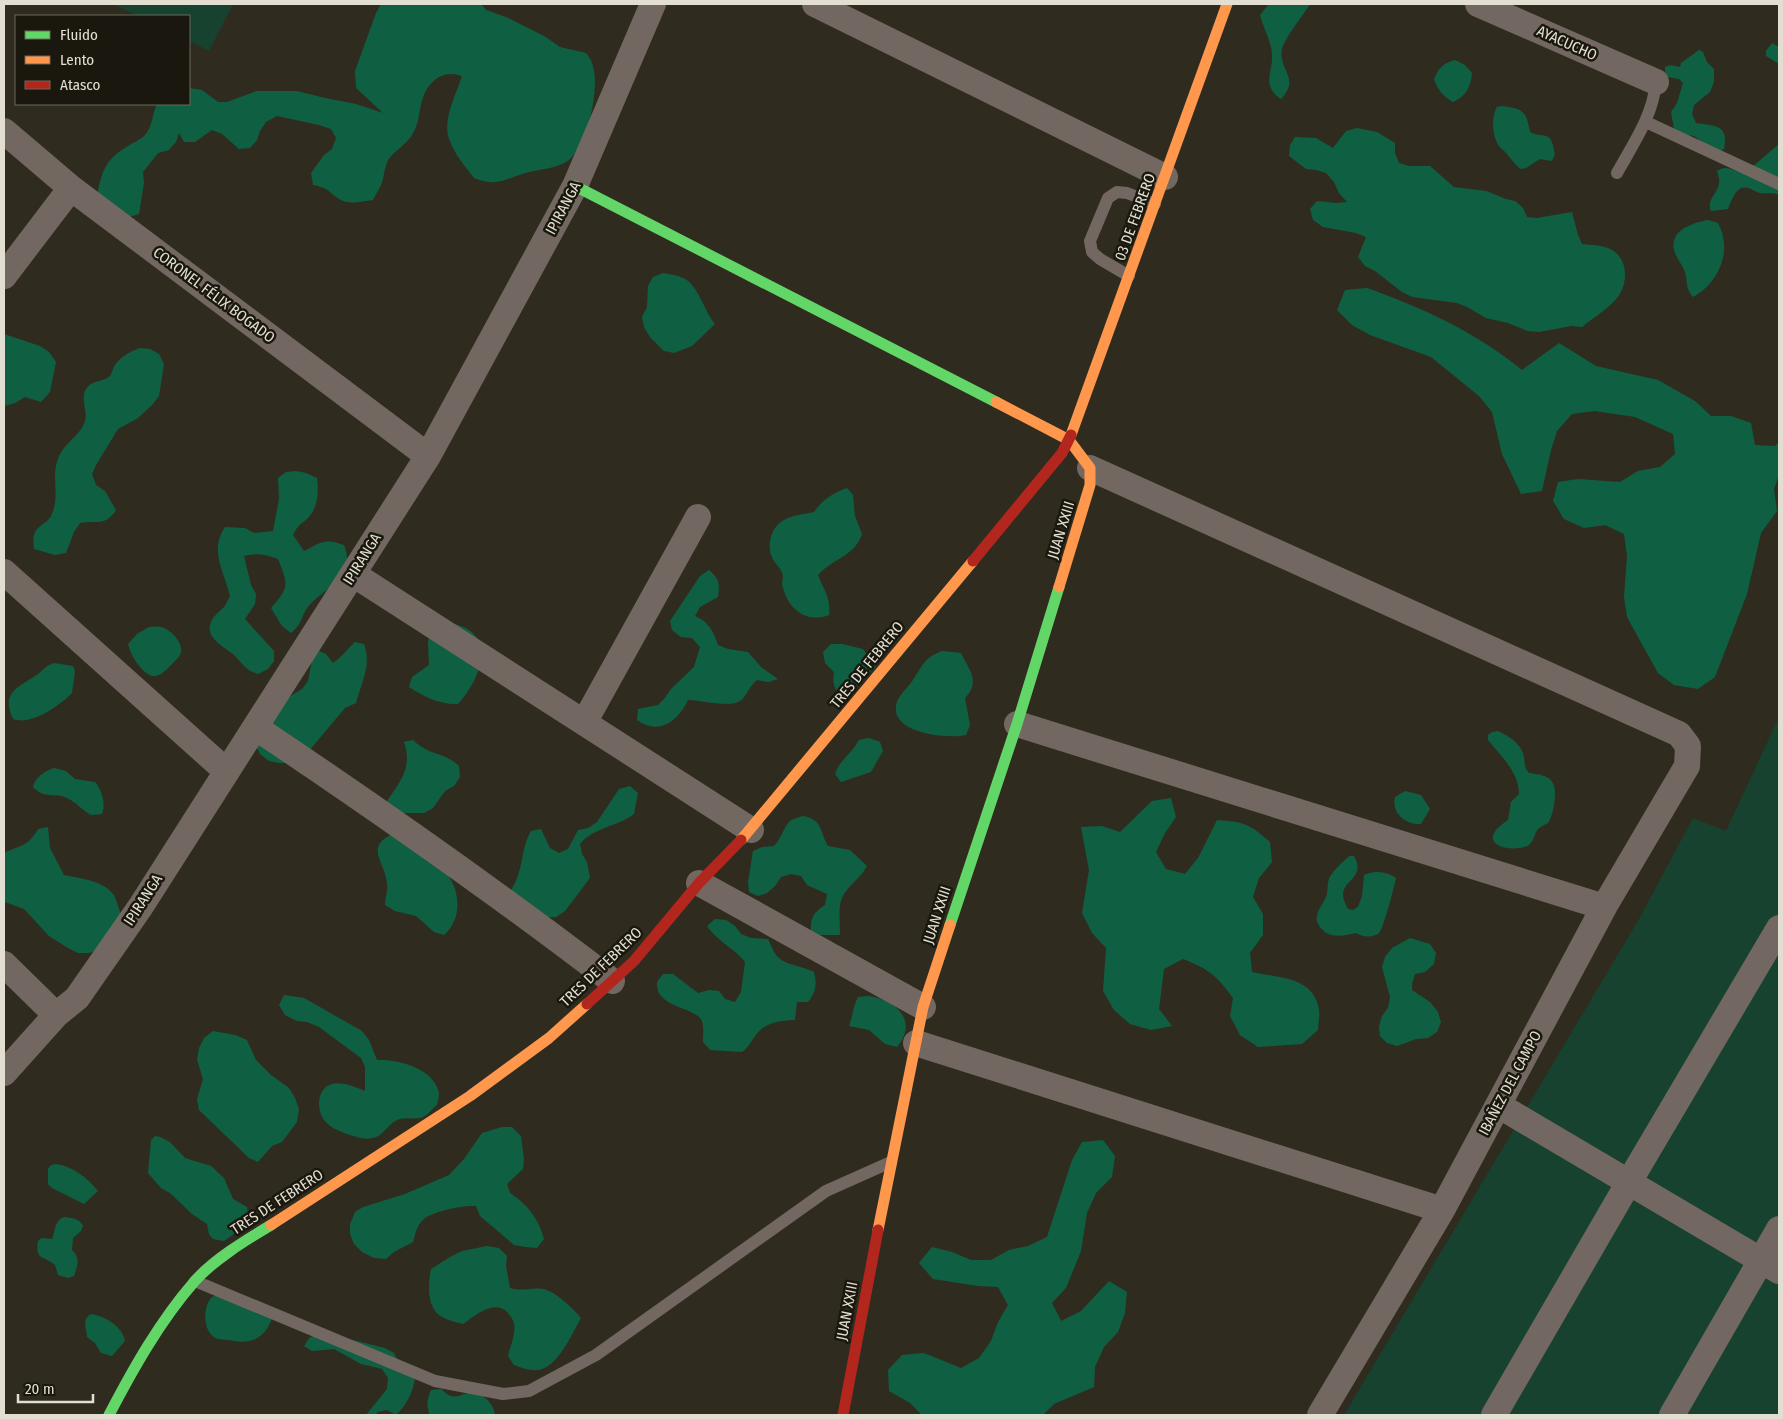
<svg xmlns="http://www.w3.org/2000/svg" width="1783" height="1419" viewBox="0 0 1783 1419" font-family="'Fira Sans Condensed',sans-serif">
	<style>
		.green { fill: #16422f }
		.forest { fill: #0f6042 }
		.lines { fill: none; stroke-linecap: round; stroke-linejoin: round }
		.lane { stroke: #736762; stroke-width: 12 }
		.street { stroke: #736762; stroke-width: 26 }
		.fast { stroke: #63d668; stroke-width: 11 }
		.slow { stroke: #ff974d; stroke-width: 11 }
		.jam { stroke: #b3261e; stroke-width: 11 }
		.labels { text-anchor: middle; stroke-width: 5; stroke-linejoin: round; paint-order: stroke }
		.street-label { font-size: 15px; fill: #e2dfd2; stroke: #1a180e }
	</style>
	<rect width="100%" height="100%" fill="#2f2c1f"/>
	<path class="green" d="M112,4h121l-24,47 -20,-10v-25h-51z
		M1779,717v698h-435l295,-496 54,-101 33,13z"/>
	<path class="forest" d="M381,4h100l5,6 20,7 38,19 16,11 26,6c2,3 5,6 6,10 9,23 -4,81 -23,97 -12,9 -30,9 -44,13 -22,7 -28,14 -51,5 -9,-12 -19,-23 -24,-37 -9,-19 6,-46 12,-65 -9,-3 -18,-3 -26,3 -21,17 -12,38 -24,56 -6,10 -18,16 -24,25 -3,7 -4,13 -5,19 -2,8 -7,15 -10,21 -10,1 -23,5 -32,0 -13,-7 -10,-12 -28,-15l-2,-12 13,-18 8,-6 4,-11 -5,-9 -12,-4 -42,-9 -11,6 -6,9 -3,9 -7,8 -11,1 -17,-15 -10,-4 -17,12h-11l-5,-9 -3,9 -7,8 -11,3 -15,19 1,11 -5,31 -11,3 -31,-20c4,-24 8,-38 31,-51 5,-4 11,-5 16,-10 9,-9 8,-22 13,-32h32v-16l13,2 16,12h9l30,-11h40l28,7 31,6 27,9 -27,-25 -1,-17 21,-58z
		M1269,4h43l-3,2c-7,10 -25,34 -27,43 -4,22 19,28 -1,50 -21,-14 -7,-28 -9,-46 -1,-12 -9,-26 -12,-38z
		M1772,43l7,4v17l-13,-8v-5z
		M1699,50l4,2 4,10 7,7v13l-4,10 -16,13 -2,9 4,9c19,3 33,1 28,26l-5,2 -6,-1 -19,-14 -16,-3 -4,-4 -3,-17 6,-9 6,-20 -4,-4 -11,-2 -3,-4v-6l5,-2 10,2 1,-4z
		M1455,60l10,5 7,8c-1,14 -6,23 -19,29 -10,-6 -15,-12 -19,-23 5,-11 9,-16 21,-19z
		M1502,106c22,3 24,5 28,26 12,7 21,-3 24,18 1,5 1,7 -3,11l-11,-2 -14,9 -5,1c-6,-4 -9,-9 -14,-15 -2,-3 -6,-5 -8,-8 -7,-10 -8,-29 -2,-39z
		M1357,128l20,4 18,11v10l4,10 10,3h21l24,21 32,4 20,8 9,2 8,7 4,9 10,1 35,-6 6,23 4,9c9,1 22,1 30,6 17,10 16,34 5,48 -9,11 -24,20 -35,29l-11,-1 -32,6 -11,-1 -20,-8 -22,-5 -19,-11 -10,-4 -45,-6 -10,-5 -27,-21 -10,-5 -7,-9 8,-20 -10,-4 -33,-6 -10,-7 -3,-11 7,-8 19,2 11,-1 -8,-9 -5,-11 -8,-9 -10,-3 -10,-1 -17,-13 1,-11 5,-8 21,1 17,10 13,-17z
		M1779,144v51c-7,-3 -12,-1 -19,-2 -4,-1 -8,-4 -12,-5 -12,-3 -16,12 -20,21l-17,2c-5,-12 7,-17 8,-28 1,-4 -1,-8 -2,-12 10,-8 18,2 28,2z
		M1708,220l10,3c15,27 1,60 -25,74 -8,-10 -5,-14 -8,-25 -3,-8 -9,-14 -11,-22 -4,-20 18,-27 34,-30z
		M663,273c6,1 14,2 20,5 15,6 21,33 32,46l-23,22 -18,7 -10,-2 -14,-14 -6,-10 -2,-10 5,-10 1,-21 5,-9z
		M1367,288c56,20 109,44 155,82l37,-27 37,23 62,14 37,21 16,15h20l20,7 4,22 20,1 4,-4v33l-5,14 3,22 -16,22 -14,61 -32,83 -17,12 -24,-4 -16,-12 -31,-56 -3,-20 3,-41 -3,-22 -19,-9 -21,3 -20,-9 -11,-18 5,-19 20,-3 42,3 18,-11 22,-4 15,-13 -2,-20 -38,-17 -40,-6 -23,3 -15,17 -6,19 -9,41 -21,3 -19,-40 -10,-42 -13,-16 -48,-39 -61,-22 -18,-10 -15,-15 8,-20z
		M4,334l36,12 9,6 7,10 -6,30 -9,10 -16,-5 -10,6 -10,3 -1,-1z
		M140,348l10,1 9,5 5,10 -5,32 -6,8 -15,14 -20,11 -22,36 -4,9 4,11 9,6 11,19c-11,17 -19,10 -36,13l-6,9 -8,21 -11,2 -21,-6c-4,-28 14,-20 19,-38 6,-16 -1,-33 4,-49 5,-19 24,-26 28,-41 3,-9 -4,-19 0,-30 6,-12 17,-8 25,-15 2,-3 3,-8 5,-11 7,-9 14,-13 25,-17z
		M296,471l10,2 11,5c2,15 1,31 -11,42 -7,5 -9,7 -13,15l11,16c18,-9 20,-13 40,-6 13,35 -18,40 -36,62 -8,10 -4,15 -17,26l-9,-7 -11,-18c19,-21 17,-24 7,-49 -13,-5 -21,-6 -34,-3l7,29 5,9 -1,10 -10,15 29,32v10l-6,8 -10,5c-13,-4 -15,-10 -24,-19 -9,-8 -30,-17 -23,-33 2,-6 9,-11 13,-15 2,-3 4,-7 6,-11 -6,-25 -21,-45 -5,-69l20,1 9,5 19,-2 6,-32 -1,-21 8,-6z
		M847,488l6,7 2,21 7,18c-7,22 -30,25 -44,41 6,16 13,22 11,40 -24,9 -42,-7 -47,-31 0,-3 2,-8 0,-11 -2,-6 -8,-10 -10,-16 -6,-13 0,-31 12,-37 8,-5 21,-6 30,-8 8,-12 19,-19 33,-24z
		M709,570c10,8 11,14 9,27l-18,10 -5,9c13,5 19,16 23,29l10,4 20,3 13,15 17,12 -10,3 -11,-2c-9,7 -9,15 -17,21 -10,7 -39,-1 -52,-1 -10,21 -29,36 -51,20l1,-11 20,-4 7,-7 5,-8 24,-23 6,-20 -8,-9 -11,-1 -9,-7 -2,-9 30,-45z
		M449,623c50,8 33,54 9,81 -18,1 -35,-8 -49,-17l3,-10 17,-12 -1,-22 2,-12z
		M149,627c3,0 8,-1 12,0 9,2 22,15 20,25 -1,5 -6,9 -9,12 -12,12 -18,18 -31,4 -7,-8 -10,-14 -13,-24l9,-10z
		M355,642l9,2c8,21 -3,39 -8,59l-11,5 -37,44 -18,11h-11l-10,-2 -9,-7 -5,-10 29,-44 18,-11 6,-8 4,-22 5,-9 9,4 7,9c9,-6 14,-14 22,-21z
		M831,644h11l21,5 13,18 -32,30c-10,-7 -12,-13 -10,-25l-9,-9 -2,-11z
		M942,651l19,2c8,17 20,28 4,45l5,27 -4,10c-18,4 -74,-1 -70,-29 1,-10 12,-18 17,-26 9,-14 12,-23 29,-29z
		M54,663l19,3 2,5 -3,22c-13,13 -41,33 -59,26 -13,-28 7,-32 25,-45 5,-4 9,-9 16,-11z
		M1498,731c11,5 24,13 26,26 1,7 0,10 5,16 14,2 26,3 26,20 0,9 -2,22 -7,30 -3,2 -7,3 -10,6 -4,5 -4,12 -9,16 -11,7 -47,4 -33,-15 3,-4 8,-7 12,-10l3,-18 8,-8c0,-22 -19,-39 -31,-54v-5l4,-3z
		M869,738l11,4 3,9 -12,21 -30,10 -6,-8c5,-15 16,-19 24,-34z
		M413,740c16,16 32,12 46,26l1,11 -6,9 -9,5 -12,17 -9,5h-24l-13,-12c13,-19 26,-34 17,-59z
		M54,768l12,3 9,8 20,3c7,8 11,22 7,32l-11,1c-9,-5 -15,-13 -24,-17 -13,-7 -20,3 -34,-11 2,-10 12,-16 21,-19z
		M630,786l8,7 -4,21c-17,13 -40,13 -54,30l2,10 5,8 3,16 -25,33 -9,6 -22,1 -23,-28c13,-19 9,-40 20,-59l10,-2 9,19 9,5 9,-4 10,-19 10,-2 9,-6 22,-33z
		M1405,791l16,4 9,14 -9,15c-15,1 -30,-11 -26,-27z
		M1171,798l5,19 -11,16 -9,19 10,17 19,5 13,-16 19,-38c27,2 33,4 53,22l2,20 -13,16 -6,19 10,17v21l-13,18 2,19c26,6 62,4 67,38 1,6 -1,14 -1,20l-16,14 -44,3 -18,-12 -10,-19 3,-18c-16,-22 -24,-29 -50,-39l-19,10 -5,40 13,17 -21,4 -21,-6 -16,-14 -11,-19 3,-43 -14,-15 -10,-20 7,-43 -8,-43 21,-1 18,6 32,-31z
		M803,816c20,4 16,14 25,30l22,4 17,16c-6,12 -20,20 -25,32 -4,8 -2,28 -2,37h-20l-9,-4c-1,-13 3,-19 14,-26l2,-11 -20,-9 -6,-9 -10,-2 -10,3 -6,9 -8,7 -9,3 -9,-4 -1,-10 5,-31 9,-4 12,-1c7,-7 11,-21 16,-25 3,-2 9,-4 13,-5z
		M48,827l2,21 14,27c15,3 40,6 49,19 4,5 5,14 8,20l-22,37 -11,2h-10l-10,-5 -19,-12 -25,-27 -19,-7 -1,-2v-47c16,-8 24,-6 34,-24z
		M394,833l32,17v11c31,6 43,53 18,74l-10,-3 -18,-16 -21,-5 -10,-6c0,-7 3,-14 2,-20 0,-22 -25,-37 7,-52z
		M1350,856h4c15,27 -24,23 -6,53l5,1 5,-3 4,-11 2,-21c10,-5 23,-4 32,3 -2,9 -12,49 -17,55 -6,5 -17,4 -23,0 -13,3 -27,6 -36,-6 -3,-4 -4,-7 -3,-11 1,-8 8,-14 10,-22 1,-5 0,-10 2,-15 1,-5 17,-21 21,-23z
		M715,919l11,1 9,6 6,8 10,4 17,1c3,6 6,15 11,19 9,8 24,8 35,14 3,12 2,20 -6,30h-11l-2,18c-14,0 -32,3 -40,16 -5,7 -6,11 -13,16l-32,-2 -7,-8c0,-6 1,-15 -1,-21 -5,-12 -35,-13 -43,-28 -2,-3 -2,-8 -2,-11l6,-8h10l25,19 11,-3 10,1 6,8 10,3 6,-10 4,-30c-11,-14 -28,-21 -38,-36z
		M1410,938l20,6 6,9 -2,11 -9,8 -10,2 -3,10v6l18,12 8,10 3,10 -4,10 -9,6 -12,1 -19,7 -10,-3 -7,-7 -1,-10 3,-10 6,-8 2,-11 -8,-30 3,-10 7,-9z
		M284,995l20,3 58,33 7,9 8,20c21,-1 57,8 62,33 0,3 -1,8 -2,12 -4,3 -9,10 -14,12 -7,3 -16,0 -23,2 -12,3 -16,18 -28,19 -8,2 -14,-1 -22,-3 -9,-3 -20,-7 -26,-15 -8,-11 -7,-32 8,-36 9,-3 24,3 33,7v-24l-4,-9 -42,-31 -12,-5 -10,-1 -12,-6 -6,-10z
		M869,996c27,4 50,25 28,51l-12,-3 -16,-14 -20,-4c4,-10 4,-20 9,-29z
		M213,1031l22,4 12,5 9,20 15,15 18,13 6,10 4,11 -2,13 -15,20 -10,4 -14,16 -9,-4 -50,-48 -2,-11 6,-20 -6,-19 2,-12 5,-10z
		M502,1127h10l9,9 3,23 -1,10 -16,15 3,9c17,11 29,26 34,46l-7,9 -11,-1 -12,-2 -34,-29 -4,-10c-12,-1 -45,5 -53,14 -6,5 -8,15 -10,22l-19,10 -8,7 -12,-1 -12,-6 -8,-8 -4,-10v-10l5,-12 8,-5 42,-13 44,-19 15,-16 18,-26z
		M155,1136l5,1 10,5 15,16 26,8 13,12 9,21 14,8c3,17 -10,25 -23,34l-11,-2 -4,-5 -2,-10 -15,-10 -22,-21 -9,-5 -13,-15 3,-33z
		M1103,1140l12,16 -3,21 -16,16 -9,20 -6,38 -15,37 -14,15 9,18 20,-10 28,-30 18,11 -2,21 -7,19 -14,15 -9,20 -1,20 -40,17 -11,11h-121l-12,-12 -21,-12 -1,-21 14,-15 22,-2 37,15 18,-10 12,-17 7,-19 10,-17 -10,-18 -20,-1 -45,-7 -14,-16 13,-16 20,5 19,8h20l18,-10 19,-4 19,-9 25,-77 10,-18z
		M56,1164c16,2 32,14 42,27l-14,13 -32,-16 -4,-4v-15l3,-4z
		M64,1217c8,1 15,1 19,9l-2,5 -8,7 -1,12c9,8 5,16 2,26l-6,2 -10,-3 -3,-10c-12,-10 -20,-4 -17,-24l4,-3 10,1c4,-9 2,-18 12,-22z
		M487,1246l12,2 8,8 -1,10 4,22c14,4 21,-1 33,1 12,2 31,20 38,29 -10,17 -25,55 -48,52 -6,0 -13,-3 -19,-5l-6,-9c2,-9 8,-22 6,-32 0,-4 -5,-10 -8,-13 -14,-11 -31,5 -43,13 -6,-2 -13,-3 -19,-6 -18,-8 -16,-33 -13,-49l19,-12 12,-6z
		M221,1292l51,26c-7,21 -22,27 -43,22 -4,0 -11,0 -15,-3 -11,-7 -11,-30 -3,-39 2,-2 8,-4 10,-6z
		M91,1314c14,2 32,13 34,27l-13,15 -11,-3 -6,-10 -8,-6c-1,-9 -5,-18 4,-23z
		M321,1335l32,5 32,8 9,5 5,10 16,15c-2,14 -8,27 -19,37l-9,-5 -10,2 -1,3h-10l21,-26 1,-11 -6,-9 -21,-5 -27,-15 -22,2 -8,-5 6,-9z
		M441,1389c3,2 6,6 10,7 8,2 12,-3 19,-3 13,-1 24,11 25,22h-65c-4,-9 -3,-16 1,-25z"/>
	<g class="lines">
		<path class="lane" d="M1646,122l133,62
			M1617,173c16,-29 36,-57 39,-91
			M1129,276l-29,-17 -8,-7 -2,-11 18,-43 9,-6 10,1 28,11
			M195,1281l240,100 68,13 26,-3 67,-36 230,-164 65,-29"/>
		<path class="street" d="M815,4l350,173
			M1478,4l178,78
			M4,131l67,57 357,268
			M4,276l67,-88
			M1090,468l589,266 9,12 -1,20 -83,141 -162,303 -122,205
			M4,572l222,199
			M353,574l398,256
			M585,721l113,-204
			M1017,724l587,183
			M255,727c121,81 241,165 357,254
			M699,883l224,124
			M4,964l52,51
			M916,1043l526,167
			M4,1073l52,-58 21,-17 64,-92 287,-450 147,-270 78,-182
			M1498,1105l281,166
			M1494,1415l135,-233 150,-254
			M1672,1415l107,-186"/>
		<path class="fast" d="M575,186l421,216
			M950,925l67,-201 42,-137
			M109,1415c24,-46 51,-94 85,-133 19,-22 52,-42 77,-57"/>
		<path class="slow" d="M996,402l73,38 21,28v17l-31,102
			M1071,435l156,-431
			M741,840l232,-279
			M271,1225l199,-129 79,-58 38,-34
			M878,1230l45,-223 27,-82"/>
		<path class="jam" d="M973,561l89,-108 9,-18
			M587,1004l47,-43 65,-78 42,-43
			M843,1415l35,-185"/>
	</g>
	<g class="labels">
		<g class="street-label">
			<text transform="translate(1567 43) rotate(24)" y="5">AYACUCHO</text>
			<text transform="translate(563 208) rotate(-62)" y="5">IPIRANGA</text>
			<text transform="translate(1135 217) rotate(-70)" y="5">03 DE FEBRERO</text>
			<text transform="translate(214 295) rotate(37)" y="5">CORONEL FÉLIX BOGADO</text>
			<text transform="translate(1061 530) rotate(-73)" y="5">JUAN XXIII</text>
			<text transform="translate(362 559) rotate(-58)" y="5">IPIRANGA</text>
			<text transform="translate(867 665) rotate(-51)" y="5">TRES DE FEBRERO</text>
			<text transform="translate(143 900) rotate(-57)" y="5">IPIRANGA</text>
			<text transform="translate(937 915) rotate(-72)" y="5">JUAN XXIII</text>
			<text transform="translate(601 967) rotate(-44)" y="5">TRES DE FEBRERO</text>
			<text transform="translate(1510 1083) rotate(-62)" y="5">IBAÑEZ DEL CAMPO</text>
			<text transform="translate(277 1202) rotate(-33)" y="5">TRES DE FEBRERO</text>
			<text transform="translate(847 1311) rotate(-79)" y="5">JUAN XXIII</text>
		</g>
	</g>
	<rect width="1783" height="1419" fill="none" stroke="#e2dfd2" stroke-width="10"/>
	<rect x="15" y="15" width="175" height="90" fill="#1a180e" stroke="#6a685c"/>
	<rect x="25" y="31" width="25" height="8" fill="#63d668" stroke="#6a685c"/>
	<text x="60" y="40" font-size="15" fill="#e2dfd2">Fluido</text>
	<rect x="25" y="56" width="25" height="8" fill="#ff974d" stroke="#6a685c"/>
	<text x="60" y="65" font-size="15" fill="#e2dfd2">Lento</text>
	<rect x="25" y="81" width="25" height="8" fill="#b3261e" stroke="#6a685c"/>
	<text x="60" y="90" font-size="15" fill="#e2dfd2">Atasco</text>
	<path d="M18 1394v8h75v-8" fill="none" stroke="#e2dfd2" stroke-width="2.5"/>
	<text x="25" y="1394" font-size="15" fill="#e2dfd2" stroke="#1a180e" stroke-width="4" paint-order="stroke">20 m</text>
</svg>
